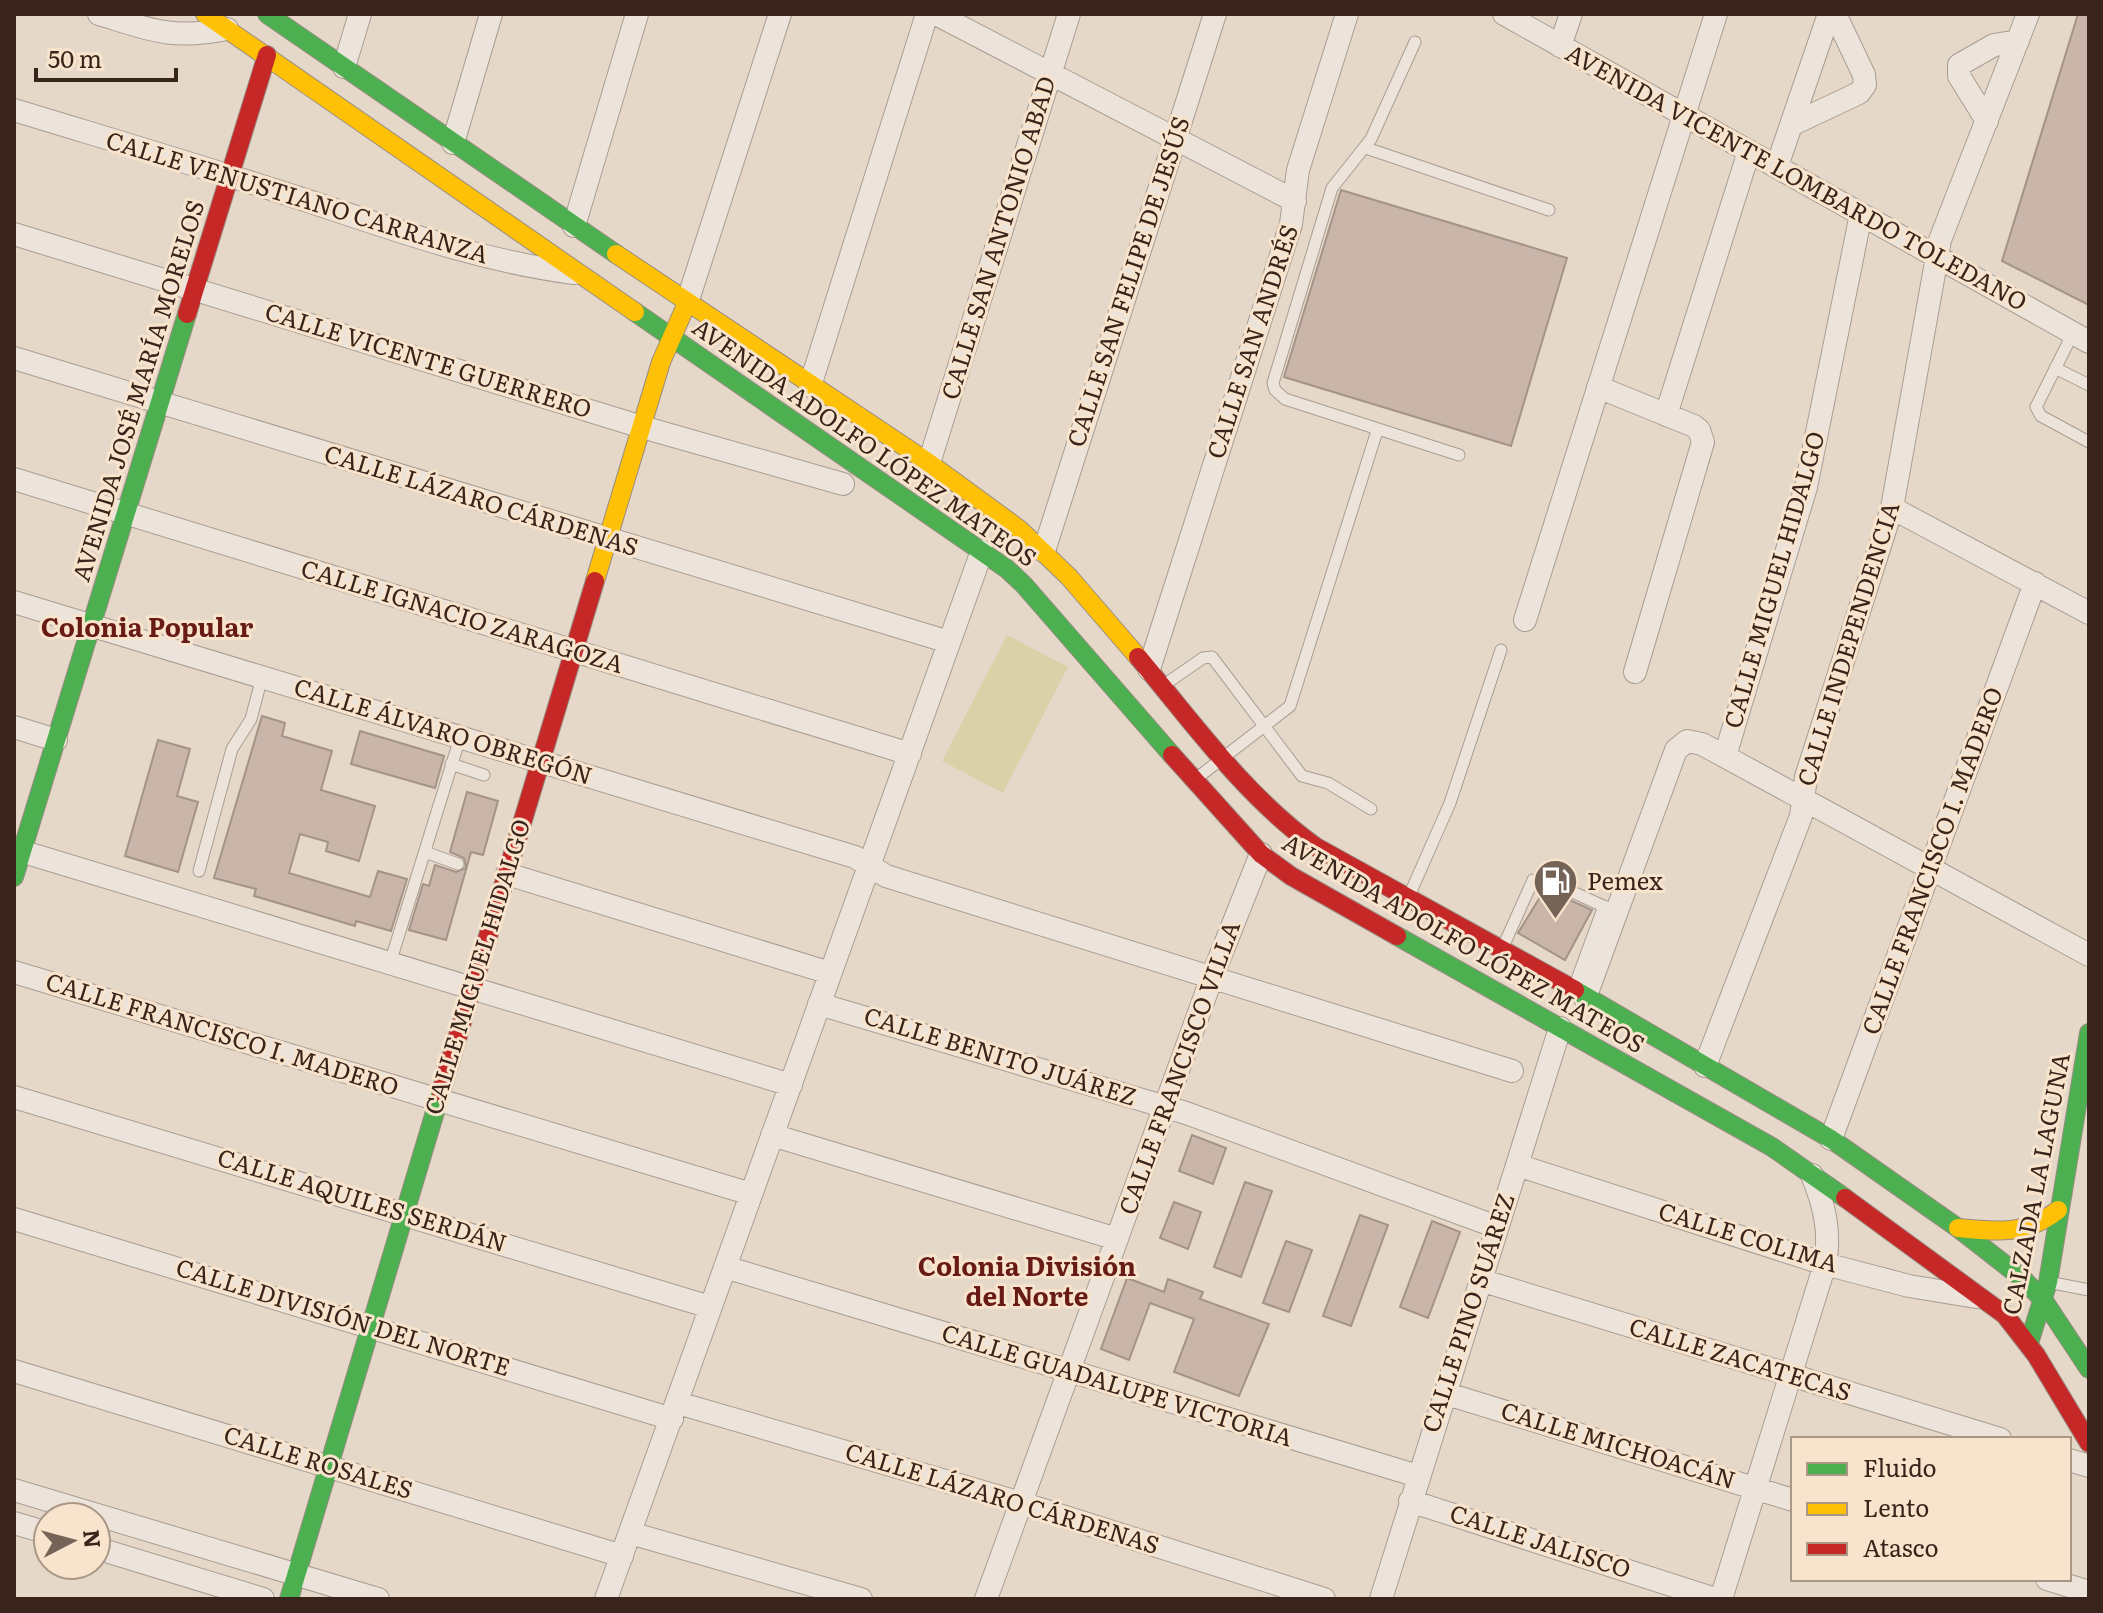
<svg xmlns="http://www.w3.org/2000/svg" width="2103" height="1613" viewBox="0 0 2103 1613" font-family="Literata,serif">
	<style>
		.green { fill: #d9d2a9 }
		.building { fill: #c9b5a9; stroke: #a59388; stroke-width: 2 }
		.lines { fill: none; stroke-linecap: round; stroke-linejoin: round }
		.lane-casing { stroke: #a99d92; stroke-width: 13 }
		.street-casing { stroke: #a99d92; stroke-width: 24 }
		.fast-casing { stroke: #998c82; stroke-width: 20 }
		.slow-casing { stroke: #998c82; stroke-width: 20 }
		.jam-casing { stroke: #998c82; stroke-width: 20 }
		.lane { stroke: #ece4db; stroke-width: 11 }
		.street { stroke: #ece4db; stroke-width: 22 }
		.fast { stroke: #4caf50; stroke-width: 18 }
		.slow { stroke: #ffc107; stroke-width: 18 }
		.jam { stroke: #c62828; stroke-width: 18 }
		.labels { text-anchor: middle; stroke-width: 6; stroke-linejoin: round; paint-order: stroke }
		.street-label { font-size: 24px; fill: #38241a; stroke: #f8e4cc }
		.poi-label { font-size: 24px; fill: #38241a; stroke: #f8e4cc; text-anchor: start }
		.neighbourhood-label { font-size: 26px; font-weight: bold; fill: #681a16; stroke: #f8e4cc }
	</style>
	<rect width="100%" height="100%" fill="#e5d8c8"/>
	<path class="green" d="M1007,635l61,32 -65,126 -61,-32z"/>
	<path class="building" d="M2078,14h11v291l-87,-44z
		M1341,190l226,68 -56,188 -227,-69z
		M262,716l23,7 -3,13 50,15 -11,39 54,16 -16,55 -33,-10 2,-9 -28,-8 -11,39 81,24 8,-26 29,8 -16,52 -35,-10 -1,5 -67,-20 -34,-10 2,-7 -42,-11z
		M360,731l84,25 -9,32 -84,-24z
		M158,740l32,9 -13,47 21,6 -20,70 -53,-16z
		M467,792l31,9 -15,54 -12,-3 -25,88 -37,-10 14,-46 6,2 6,-21 21,7 10,-4 -2,-10 -14,-6z
		M1545,889l47,21 -27,50 -47,-27z
		M1192,1135l34,13 -13,36 -34,-13z
		M1245,1182l27,9 -31,86 -27,-10z
		M1174,1202l27,10 -13,37 -28,-11z
		M1360,1215l28,10 -37,101 -28,-10z
		M1432,1221l28,11 -32,86 -28,-11z
		M1286,1241l26,9 -23,62 -26,-9z
		M1127,1278l37,14 4,-13 35,13 -3,7 69,25 -30,72 -65,-24 20,-53 -44,-16 -21,57 -28,-11z"/>
	<g class="lines">
		<defs>
			<path id="lane" d="M1415,42l-44,97 -39,49 -59,195 2,7 10,9 174,56
				M1366,148l183,62
				M2073,333l-37,74 5,9 48,26
				M2055,368l34,17
				M1164,685l39,-27 9,-1 90,119 26,7 43,26
				M451,764l33,11
				M1197,778l93,-72 87,-275
				M425,852l33,12
				M199,871l33,-122 19,-30 11,-42
				M1409,896l41,-93 51,-153
				M1503,947l30,-67 16,1 67,31
				M390,963l70,-225
				M1575,985l29,-79
				M2048,1282l41,8"/>
			<path id="street" d="M99,14c52,16 73,26 128,15
				M936,14l359,187
				M1504,14l585,328
				M1560,46l11,-32
				M344,67l16,-53
				M14,110c95,29 190,57 285,88 91,30 180,63 275,75
				M1987,121l-28,-45v-11l35,-20 24,-4
				M1791,125l68,-32 6,-8 -1,-10 -29,-61
				M453,143l38,-129
				M1777,166l52,-152
				M574,226l63,-212
				M14,234l628,193 201,57
				M687,303l93,-289
				M14,358l935,284
				M810,386l117,-372
				M1598,387l96,39 5,4 4,12 -68,230
				M1666,415l83,-264
				M929,463l140,-449
				M14,479l896,275
				M1892,508l197,105
				M1044,551l171,-537
				M14,602l841,255 31,19 626,195
				M1525,620l191,-606
				M1149,669l142,-445 7,-54 49,-156
				M14,727l42,13
				M1725,756l81,-269 55,-273
				M14,849l777,236
				M507,874l323,99
				M14,972l737,222
				M1585,998l91,-248 11,-9 15,3 387,211
				M819,1004l367,109 311,114
				M1705,1066l96,-250 5,-39 86,-269 48,-268 88,-226
				M14,1097l696,210
				M772,1135l345,104
				M1831,1139l204,-556
				M1517,1165l308,99 84,22 67,11
				M14,1219l658,200
				M725,1267l693,209
				M1480,1280l520,159
				M14,1371l608,185
				M1444,1393l349,107
				M678,1403l343,100 303,96
				M2069,1460l20,6
				M14,1490l364,109
				M1410,1501l305,98
				M14,1523l34,10
				M630,1533l231,66
				M96,1548l167,51
				M2047,1579l42,13
				M606,1599l376,-1048
				M986,1599l226,-622 49,-123
				M1381,1599l179,-571
				M1721,1599l104,-335c6,-32 -1,-60 -13,-89"/>
			<path id="fast" d="M267,14l349,240
				M635,312l372,257 17,16 148,170
				M14,877l173,-563
				M1397,936l375,211 73,51
				M1575,990l256,149 127,89 64,50 22,23 45,68
				M2029,1343l19,-61 41,-249
				M289,1599l152,-507"/>
			<path id="slow" d="M205,14l430,298
				M616,254l313,209 90,66 50,48 69,80
				M595,581l66,-219 26,-59
				M1958,1228c38,4 69,7 100,-18"/>
			<path id="jam" d="M187,314l80,-259
				M1138,657c55,66 108,140 178,190l259,143
				M1172,755l89,99 30,22 106,60
				M441,1092l154,-511
				M1845,1198l160,117 31,40 53,88"/>
		</defs>
		<use href="#lane" class="lane-casing"/>
		<use href="#street" class="street-casing"/>
		<use href="#fast" class="fast-casing"/>
		<use href="#slow" class="slow-casing"/>
		<use href="#jam" class="jam-casing"/>
		<use href="#lane" class="lane"/>
		<use href="#street" class="street"/>
		<use href="#fast" class="fast"/>
		<use href="#slow" class="slow"/>
		<use href="#jam" class="jam"/>
	</g>
	<defs>
		<symbol id="fuel-pin" viewBox="-11 -11 22 30"><path d="M0 17L-7.5 6A9.5 9.5 0 1 1 7.5 6Z" fill="#756357" stroke="#f8e4cc"/><path d="M-5.5-6h7V0h2V4h1.3V-2.5L3-4.5l.8-.8L6-3V5H2.5V1h-1V6h-7ZM-4.2-4.7v3.2H.2V-4.7Z" fill="#fff"/></symbol>
	</defs>
	<g fill-rule="evenodd">
		<use href="#fuel-pin" x="1530" y="856" width="51" height="69"/>
	</g>
	<g class="labels">
		<g class="street-label">
			<text transform="translate(1796 178) rotate(29)" y="8">AVENIDA VICENTE LOMBARDO TOLEDANO</text>
			<text transform="translate(297 198) rotate(17)" y="8">CALLE VENUSTIANO CARRANZA</text>
			<text transform="translate(999 238) rotate(-73)" y="8">CALLE SAN ANTONIO ABAD</text>
			<text transform="translate(1129 282) rotate(-72)" y="8">CALLE SAN FELIPE DE JESÚS</text>
			<text transform="translate(1253 342) rotate(-72)" y="8">CALLE SAN ANDRÉS</text>
			<text transform="translate(428 361) rotate(17)" y="8">CALLE VICENTE GUERRERO</text>
			<text transform="translate(139 391) rotate(-73)" y="8">AVENIDA JOSÉ MARÍA MORELOS</text>
			<text transform="translate(864 443) rotate(35)" y="8">AVENIDA ADOLFO LÓPEZ MATEOS</text>
			<text transform="translate(481 501) rotate(17)" y="8">CALLE LÁZARO CÁRDENAS</text>
			<text transform="translate(1775 580) rotate(-74)" y="8">CALLE MIGUEL HIDALGO</text>
			<text transform="translate(462 617) rotate(17)" y="8">CALLE IGNACIO ZARAGOZA</text>
			<text transform="translate(1849 644) rotate(-73)" y="8">CALLE INDEPENDENCIA</text>
			<text transform="translate(443 732) rotate(17)" y="8">CALLE ÁLVARO OBREGÓN</text>
			<text transform="translate(1933 861) rotate(-70)" y="8">CALLE FRANCISCO I. MADERO</text>
			<text transform="translate(1463 944) rotate(30)" y="8">AVENIDA ADOLFO LÓPEZ MATEOS</text>
			<text transform="translate(478 967) rotate(-73)" y="8">CALLE MIGUEL HIDALGO</text>
			<text transform="translate(222 1035) rotate(17)" y="8">CALLE FRANCISCO I. MADERO</text>
			<text transform="translate(1000 1057) rotate(17)" y="8">CALLE BENITO JUÁREZ</text>
			<text transform="translate(1180 1068) rotate(-70)" y="8">CALLE FRANCISCO VILLA</text>
			<text transform="translate(2037 1184) rotate(-79)" y="8">CALZADA LA LAGUNA</text>
			<text transform="translate(362 1201) rotate(17)" y="8">CALLE AQUILES SERDÁN</text>
			<text transform="translate(1748 1238) rotate(17)" y="8">CALLE COLIMA</text>
			<text transform="translate(1469 1313) rotate(-72)" y="8">CALLE PINO SUÁREZ</text>
			<text transform="translate(343 1318) rotate(17)" y="8">CALLE DIVISIÓN DEL NORTE</text>
			<text transform="translate(1740 1360) rotate(17)" y="8">CALLE ZACATECAS</text>
			<text transform="translate(1117 1386) rotate(17)" y="8">CALLE GUADALUPE VICTORIA</text>
			<text transform="translate(1618 1446) rotate(17)" y="8">CALLE MICHOACÁN</text>
			<text transform="translate(318 1463) rotate(17)" y="8">CALLE ROSALES</text>
			<text transform="translate(1002 1499) rotate(17)" y="8">CALLE LÁZARO CÁRDENAS</text>
			<text transform="translate(1540 1542) rotate(18)" y="8">CALLE JALISCO</text>
		</g>
		<g class="poi-label">
			<text x="1587" y="890">Pemex</text>
		</g>
		<g class="neighbourhood-label">
			<text x="147" y="637">Colonia Popular</text>
			<text x="1027" y="1276">Colonia División<tspan x="1027" dy="30">del Norte</tspan></text>
		</g>
	</g>
	<rect width="2103" height="1613" fill="none" stroke="#38241a" stroke-width="32"/>
	<rect x="1791" y="1437" width="280" height="144" fill="#f8e4cc" stroke="#ab9785" stroke-width="2"/>
	<rect x="1807" y="1463" width="40" height="12" fill="#4caf50" stroke="#ab9785" stroke-width="2"/>
	<text x="1863" y="1477" font-size="24" fill="#38241a">Fluido</text>
	<rect x="1807" y="1503" width="40" height="12" fill="#ffc107" stroke="#ab9785" stroke-width="2"/>
	<text x="1863" y="1517" font-size="24" fill="#38241a">Lento</text>
	<rect x="1807" y="1543" width="40" height="12" fill="#c62828" stroke="#ab9785" stroke-width="2"/>
	<text x="1863" y="1557" font-size="24" fill="#38241a">Atasco</text>
	<g transform="translate(72 1541) rotate(84)"><circle r="38" fill="#f8e4cc" stroke="#ab9785" stroke-width="2"/>
	<path d="M0-6L14 30L0 20L-14 30Z" fill="#756357"/>
	<text y="-12" font-size="22" font-weight="bold" text-anchor="middle" fill="#38241a">N</text>
	</g>
	<path d="M36 68v12h140v-12" fill="none" stroke="#38241a" stroke-width="4"/>
	<text x="48" y="68" font-size="24" fill="#38241a" stroke="#f8e4cc" stroke-width="6" paint-order="stroke">50 m</text>
</svg>
